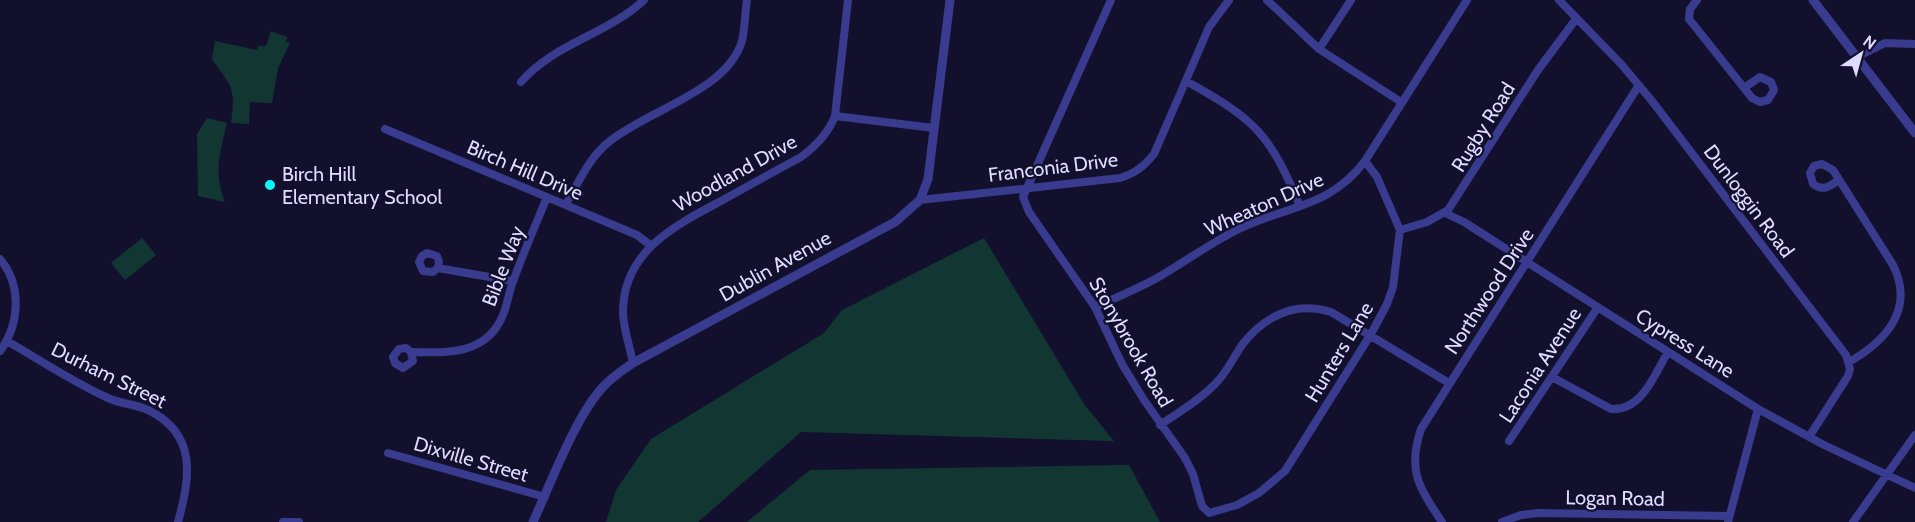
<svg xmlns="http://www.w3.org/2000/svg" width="1915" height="522" viewBox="0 0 1915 522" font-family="Cabin,sans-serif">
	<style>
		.green { fill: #123733 }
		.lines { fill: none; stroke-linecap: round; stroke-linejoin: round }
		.minor { stroke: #383b8e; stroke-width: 8 }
		.tertiary { stroke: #383b8e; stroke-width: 9 }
		.poi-dot { fill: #07f7ff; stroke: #13102d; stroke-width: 2 }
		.labels { text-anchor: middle; stroke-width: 4.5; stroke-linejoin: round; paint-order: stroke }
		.street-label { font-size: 20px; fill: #dddbff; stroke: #13102d }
		.poi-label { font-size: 20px; fill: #dddbff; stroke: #13102d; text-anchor: start }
	</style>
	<rect width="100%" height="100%" fill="#13102d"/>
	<path class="green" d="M271,31l16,6 -1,5 4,1 -12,25 -6,35 -22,-1 -1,22 -18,-1c5,-34 1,-36 -19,-64l3,-18 42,9 1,-4h8z
		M207,118l20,5c-7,29 -14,50 -2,79l-27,-6 -1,-62z
		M142,238l14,17 -31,25 -14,-17z
		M984,238l100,166 30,37 -313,-9 -103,90h-92l10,-32 35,-51 173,-106 18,-23z
		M1129,465l31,57h-413l63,-52z"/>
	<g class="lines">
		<path class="minor" d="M1111,0l-88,197 6,15 66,95 27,57 22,36 41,58 8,16 9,32 7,7 28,-8 22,-12 26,-22 86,-137 16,-30 6,-17 7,-57 -23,-53 -12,-16
			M1267,0l52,49 82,53
			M1559,0l63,65 30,36 194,254 4,14 -2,7 -39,61
			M1697,0l-7,9 -1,10 63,79 8,4 8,-2 6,-10 -3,-8 -11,-5 -16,11
			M1319,49l32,-49
			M1857,57l28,-14 30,1
			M1186,81c70,39 83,52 114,125
			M521,82c32,-38 87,-48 123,-82
			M835,116l99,12
			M385,129l252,106 13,10
			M1839,180c-9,6 -16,12 -26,4l-3,-11 4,-7 8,-2 11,6 60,95c22,44 -7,76 -44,97
			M920,200l200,-22c16,-5 24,-12 34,-24l55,-127 20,-27
			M566,204c13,-22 23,-47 44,-63 40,-32 117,-50 132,-100 3,-13 3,-28 5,-41
			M1445,213l19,9 294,187 66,36 91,43
			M1400,230l27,-8 21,-12 90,-140 38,-51
			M0,259c22,26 20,65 0,92
			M438,268l-5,4 -10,-1 -4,-9 3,-6 5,-3 10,3 2,6 -1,6 74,13
			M1095,307c21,-9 42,-18 62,-29 28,-16 53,-35 82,-49 50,-24 90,-21 126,-68l102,-161
			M7,341c33,19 66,41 101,57 13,6 27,6 40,12 50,24 42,68 30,112
			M411,352l2,9 -10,7 -8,-5 -2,-6 6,-8 7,-1 5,4c36,1 76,3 92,-37 5,-12 6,-25 11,-36 10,-28 22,-55 33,-82
			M633,363c-3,-16 -9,-32 -10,-49 -1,-62 51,-88 98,-113 27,-15 54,-30 80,-44 15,-11 27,-23 34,-41l13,-116
			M1552,377l59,32c31,2 43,-34 57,-57
			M1160,425c19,-13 40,-25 56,-42 11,-11 17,-25 26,-38 22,-29 53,-44 89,-33l118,71
			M1509,441l89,-134
			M388,453l157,44
			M283,522h16
			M1442,522c-23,-35 -35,-51 -21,-93l218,-344
			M1502,522l19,-7 17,-2 191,3
			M1728,522l30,-113
			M1853,522l62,-87"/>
		<path class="tertiary" d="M1813,0l102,133
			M533,522c17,-37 44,-109 71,-136 8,-9 19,-16 29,-23l262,-141 25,-22 8,-21 22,-179"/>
	</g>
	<circle class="poi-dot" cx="270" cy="185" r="6"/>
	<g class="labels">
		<g class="street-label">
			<text transform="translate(1483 127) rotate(-58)" y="7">Rugby Road</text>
			<text transform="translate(1053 167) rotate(-7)" y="7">Franconia Drive</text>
			<text transform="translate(525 170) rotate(23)" y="7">Birch Hill Drive</text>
			<text transform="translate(735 173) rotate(-29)" y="7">Woodland Drive</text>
			<text transform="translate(1749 201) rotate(53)" y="7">Dunloggin Road</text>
			<text transform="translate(1264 204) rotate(-24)" y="7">Wheaton Drive</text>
			<text transform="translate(503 266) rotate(-69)" y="7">Bible Way</text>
			<text transform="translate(775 266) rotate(-29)" y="7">Dublin Avenue</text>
			<text transform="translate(1489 291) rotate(-57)" y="7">Northwood Drive</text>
			<text transform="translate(1131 342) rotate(60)" y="7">Stonybrook Road</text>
			<text transform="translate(1685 343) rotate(32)" y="7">Cypress Lane</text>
			<text transform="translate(1339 352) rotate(-59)" y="7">Hunters Lane</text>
			<text transform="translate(1540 365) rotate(-57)" y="7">Laconia Avenue</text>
			<text transform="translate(109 375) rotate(26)" y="7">Durham Street</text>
			<text transform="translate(471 459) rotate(16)" y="7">Dixville Street</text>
			<text transform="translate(1615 498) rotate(1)" y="7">Logan Road</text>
		</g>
		<g class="poi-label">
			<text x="282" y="181">Birch Hill<tspan x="282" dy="23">Elementary School</tspan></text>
		</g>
	</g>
	<g transform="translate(1861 54) rotate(36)" stroke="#13102d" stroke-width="4.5" paint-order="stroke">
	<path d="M0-4.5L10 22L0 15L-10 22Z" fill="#dddbff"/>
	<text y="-9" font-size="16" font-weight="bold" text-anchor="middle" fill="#dddbff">N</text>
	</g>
</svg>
